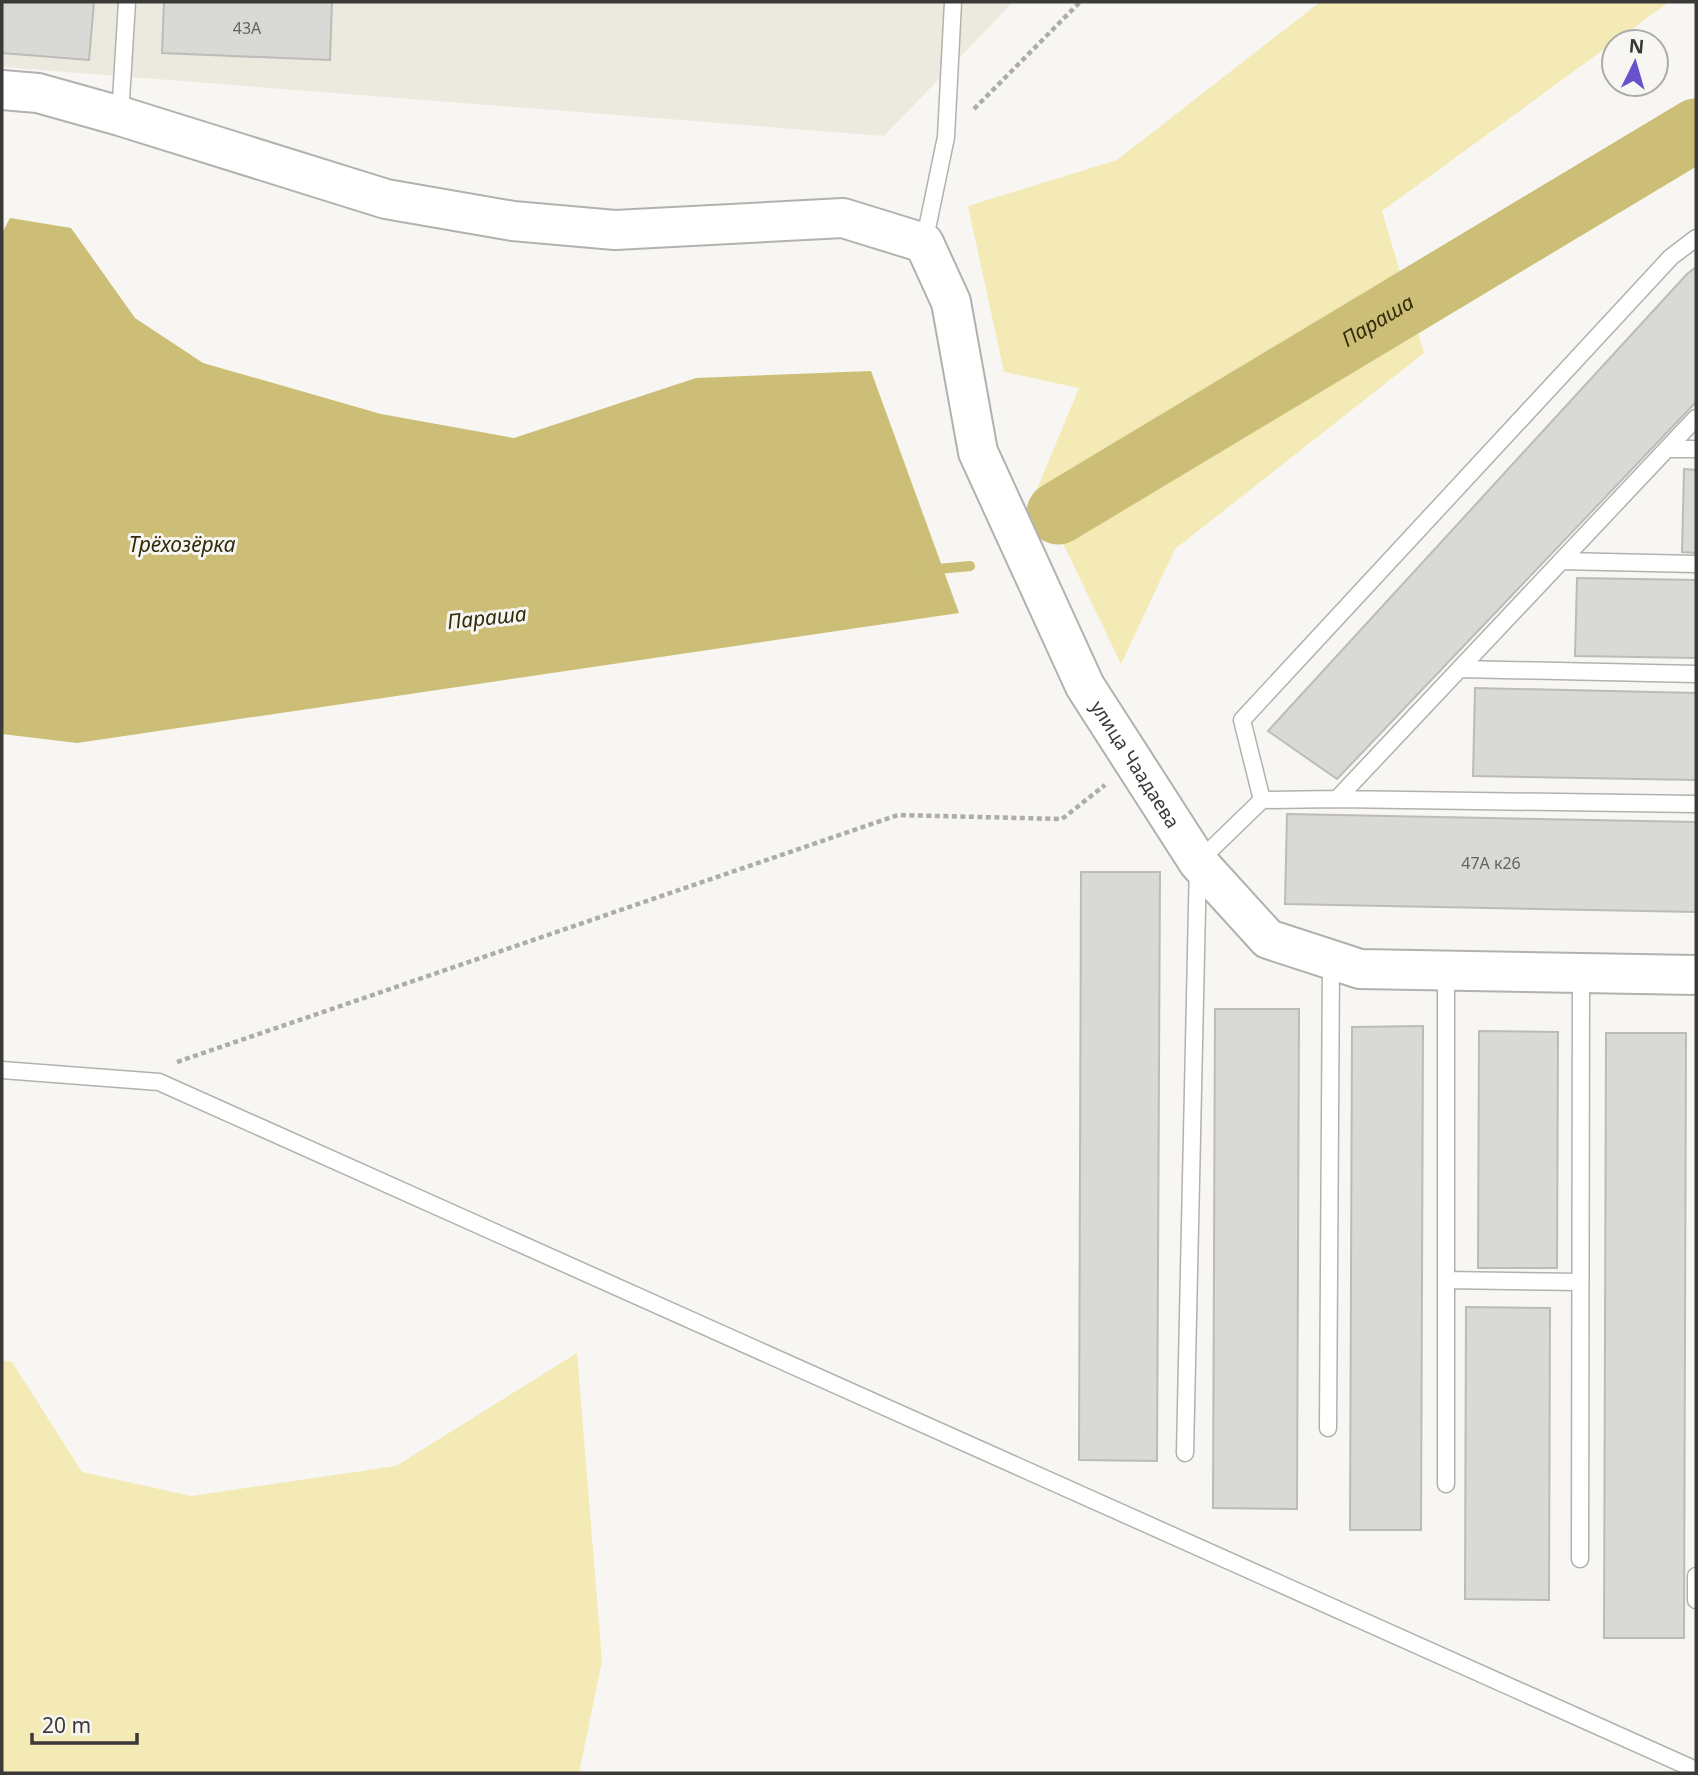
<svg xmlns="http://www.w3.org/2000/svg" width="1698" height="1775" viewBox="0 0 1698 1775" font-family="'Noto Sans',sans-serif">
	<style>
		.built { fill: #eceadf }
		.green { fill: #f3eab6 }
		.water { fill: #ccbe76 }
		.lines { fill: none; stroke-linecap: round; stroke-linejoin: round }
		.stream { stroke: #ccbe76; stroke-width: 10 }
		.river { stroke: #ccbe76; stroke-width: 63 }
		.building { fill: #d9d9d5; stroke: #bcbbb8; stroke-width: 2 }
		.service-casing { stroke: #b2b1ae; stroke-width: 19 }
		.tertiary-casing { stroke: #b2b1ae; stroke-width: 42 }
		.path { stroke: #adaca9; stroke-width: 4.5; stroke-dasharray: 5 3.5; stroke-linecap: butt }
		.service { stroke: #fff; stroke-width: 16 }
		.tertiary { stroke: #fff; stroke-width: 38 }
		.labels { text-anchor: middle; stroke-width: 6; stroke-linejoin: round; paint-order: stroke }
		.number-label { font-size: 16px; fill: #626260 }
		.street-label { font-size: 19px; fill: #3b3a39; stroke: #f7f6f2 }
		.water-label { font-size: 21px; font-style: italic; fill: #322c0b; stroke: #f7f6f2 }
	</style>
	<rect width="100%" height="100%" fill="#f7f6f2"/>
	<path class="built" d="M2,2h1011l-129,134 -882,-69z"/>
	<path class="green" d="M1320,2h349l-287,209 42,142 -249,196 -54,115 -84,-175 42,-101 -75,-16 -36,-166 149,-46z
		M577,1353l25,308 -23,112h-577v-413l10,2 70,110 109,24 205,-30z"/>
	<path class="water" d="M10,218l61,10 64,90 68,45 178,51 133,24 182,-60 175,-7 88,242 -882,130 -75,-9v-501z"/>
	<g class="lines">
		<path class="stream" d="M928,570l42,-4"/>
		<path class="river" id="s1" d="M1058,513l638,-383"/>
	</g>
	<path class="building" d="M2,2h92l-5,58 -87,-7z
		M164,2h168l-2,58 -168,-7z
		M1696,267v135l-359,377 -69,-48 419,-457z
		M1684,469l12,1v83l-14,-1z
		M1577,578l119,2v78l-121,-2z
		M1475,688l221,5v87l-223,-4z
		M1287,814l409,8v90l-411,-8z
		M1081,872h79l-3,589 -78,-1z
		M1215,1009h84l-2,500 -84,-1z
		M1423,1026l-2,504h-71l2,-503z
		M1479,1031l79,1 -1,236h-79z
		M1606,1033h80l-2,605h-80z
		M1466,1307l84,1 -1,292 -84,-1z"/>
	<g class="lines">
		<defs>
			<path id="service" d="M120,116l7,-114
				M924,243l22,-106 7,-135
				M1668,449h28
				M1561,561l135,3
				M1460,669l236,5
				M1337,799l359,5
				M1262,800l-20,-80 429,-463 25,-19
				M1446,971v513
				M2,1070l157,12 1537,688
				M1446,1280l134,2
				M1328,1428l3,-468
				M1185,1453l13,-591 64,-62 75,-1 359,-381
				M1580,1559l1,-586
				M1696,1600v-24"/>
			<g id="tertiary">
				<path id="s2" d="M2,90l36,3 82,23 266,83 127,22 102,9 228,-12 81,25 27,59 27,150 107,234 113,176 70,77 92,30 336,6"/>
			</g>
		</defs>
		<use href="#service" class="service-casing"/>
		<use href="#tertiary" class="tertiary-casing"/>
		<path class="path" d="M974,109l106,-107
			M177,1062l721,-247 164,4 43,-34"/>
		<use href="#service" class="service"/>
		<use href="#tertiary" class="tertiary"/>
	</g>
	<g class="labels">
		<g class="number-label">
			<text x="247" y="34">43А</text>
			<text x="1491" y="869">47А к26</text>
		</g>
		<g class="street-label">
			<text dy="7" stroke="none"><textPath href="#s2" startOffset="1512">улица Чаадаева</textPath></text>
		</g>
		<g class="water-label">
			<text dy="7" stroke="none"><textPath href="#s1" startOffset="373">Параша</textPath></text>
			<text x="182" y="552">Трёхозёрка</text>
			<text transform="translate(487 618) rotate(-6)" y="7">Параша</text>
		</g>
	</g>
	<rect width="1698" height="1775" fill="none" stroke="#3b3a39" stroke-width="7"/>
	<g transform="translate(1635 63) rotate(5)"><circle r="33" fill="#f7f6f2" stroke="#acaba8" stroke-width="2"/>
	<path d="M0-5L12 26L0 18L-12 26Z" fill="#6752cb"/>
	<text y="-10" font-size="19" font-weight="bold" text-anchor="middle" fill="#3b3a39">N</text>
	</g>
	<path d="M32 1733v10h105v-10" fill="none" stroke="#3b3a39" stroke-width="3.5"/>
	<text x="42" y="1733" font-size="21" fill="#3b3a39" stroke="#f7f6f2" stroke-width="5" paint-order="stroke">20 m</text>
</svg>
